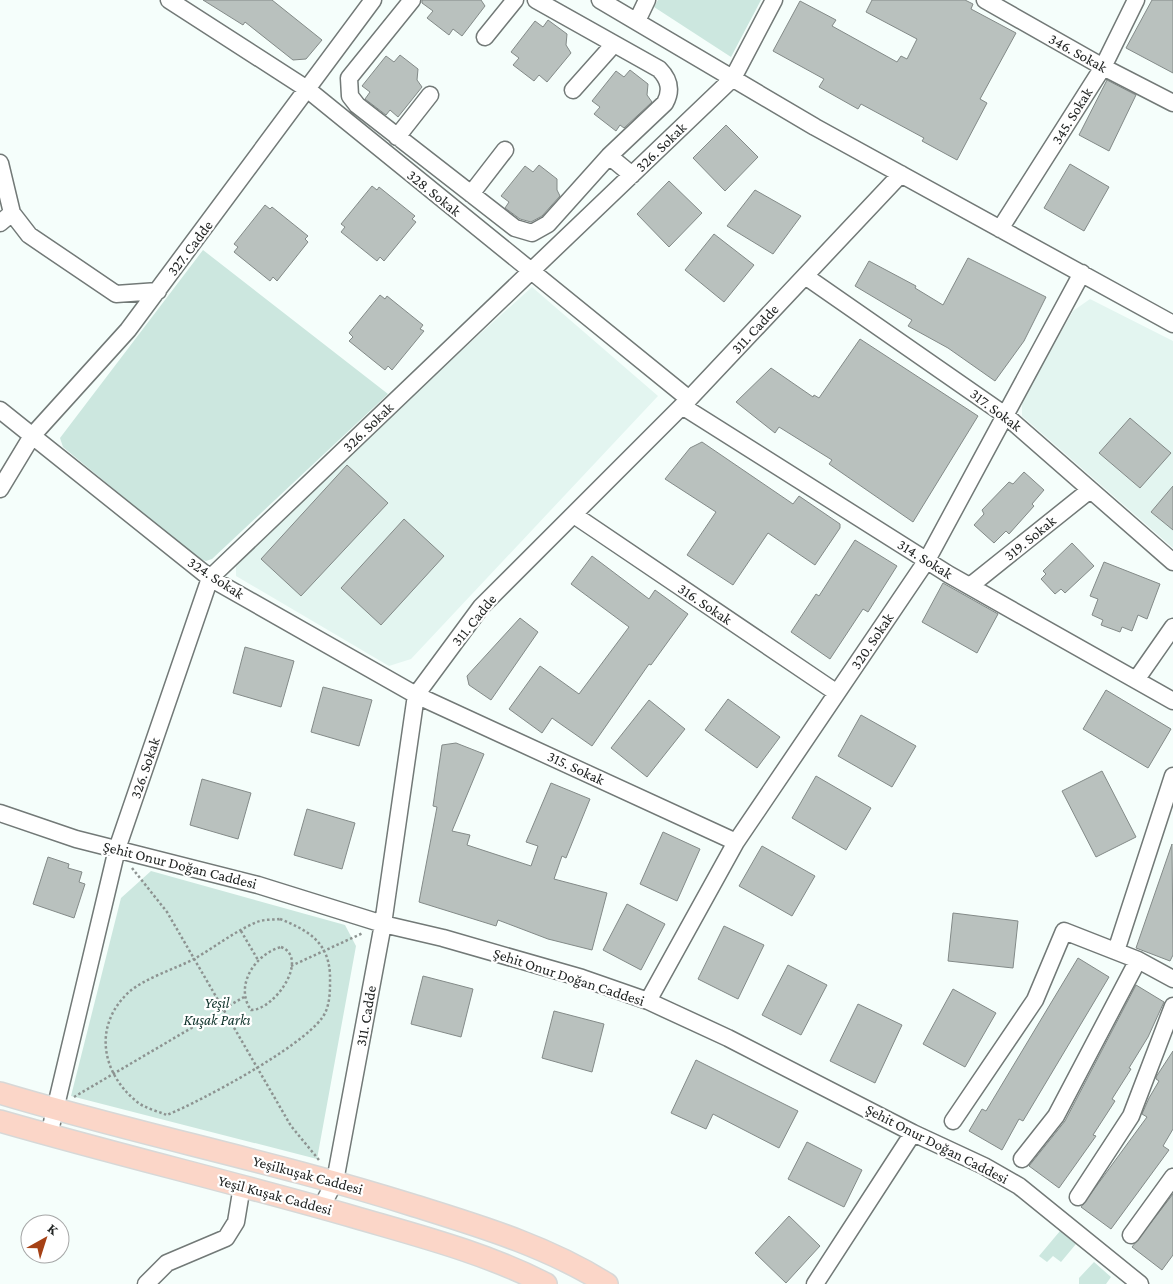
<svg xmlns="http://www.w3.org/2000/svg" width="1173" height="1284" viewBox="0 0 1173 1284" font-family="'Crimson Pro',serif">
	<style>
		.built { fill: #e3f5f0 }
		.green { fill: #cce7df }
		.building { fill: #b9c1be; stroke: #838a88 }
		.lines { fill: none; stroke-linecap: round; stroke-linejoin: round }
		.minor-casing { stroke: #727977; stroke-width: 19 }
		.major-casing { stroke: #d7d8d7; stroke-width: 24 }
		.path { stroke: #8d9391; stroke-width: 2.5; stroke-dasharray: 2.5 2.5; stroke-linecap: butt }
		.minor { stroke: #fff; stroke-width: 16 }
		.major { stroke: #fbd6c8; stroke-width: 21 }
		.labels { text-anchor: middle; stroke-width: 4.5; stroke-linejoin: round; paint-order: stroke }
		.street-label { font-size: 15px; fill: #212423; stroke: #fff }
		.park-label { font-size: 15px; font-style: italic; fill: #0f332b; stroke: #fff }
	</style>
	<rect width="100%" height="100%" fill="#f5fefb"/>
	<path class="built" d="M532,287l126,109 -247,263 -22,7 -153,-90v-12l131,-128z
		M1090,299l83,42v207l-151,-132v-15l51,-90z"/>
	<path class="green" d="M658,0h103l-30,57 -77,-50z
		M203,250l185,144 -176,165 -6,2 -9,-3 -134,-111 -3,-9z
		M151,871l194,54 11,21 -39,213 -246,-63 50,-198z
		M1060,1231l16,13 -15,18 -8,-6 -6,6 -8,-6z
		M1094,1262l17,15 -5,7h-27v-6z"/>
	<path class="building" d="M203,0h69l50,40 -16,19 -13,1 -48,-38 -2,3z
		M422,0h59l4,6 -23,30 -9,-7 -4,6 -22,-17 6,-7 -11,-8z
		M872,0h93l8,4 -2,5 45,24 -36,66 7,4 -30,57 -35,-19 2,-3 -63,-34 -3,5 -39,-22 5,-8 -51,-28 27,-50 36,19 -4,6 65,36 4,-6 6,3 10,-20 -51,-27z
		M1152,0h21v73l-47,-25z
		M548,20l19,14 -1,11 5,8 -24,29 -8,-7 -5,6 -21,-16 6,-7 -8,-6 24,-31 8,6z
		M400,55l18,14 -1,11 5,7 -24,30 -8,-7 -4,5 -21,-16 5,-7 -8,-6 24,-30 8,6z
		M630,70l18,14 -1,11 5,7 -28,26 -4,-3 -4,6 -22,-17 6,-7 -8,-6 24,-30 8,6z
		M1107,80l29,15 -27,56 -30,-16z
		M726,125l32,32 -33,34 -32,-33z
		M1070,164l39,23 -25,44 -40,-23z
		M539,165l18,14v11l3,6 -18,20 -11,6 -11,-3 -15,-11 4,-6 -8,-6 24,-30 8,6z
		M669,181l33,32 -33,34 -32,-33z
		M372,186l5,4 2,-3 36,29 -3,3 4,3 -32,39 -4,-4 -3,4 -36,-29 4,-5 -4,-3z
		M755,190l46,26 -28,38 -46,-28z
		M265,205l5,4 2,-2 36,29 -3,3 3,3 -31,39 -4,-4 -3,4 -36,-29 4,-5 -4,-3z
		M714,234l40,31 -30,37 -39,-32z
		M968,258l78,39 -22,44 -29,40 -47,-33 -40,-22 4,-6 -57,-34 14,-25 47,25 -1,2 28,17z
		M380,295l5,4 2,-3 36,29 -3,4 4,2 -32,39 -4,-4 -3,4 -36,-29 4,-4 -4,-4z
		M860,339l118,77 -65,106 -84,-58 3,-4 -53,-33 -4,6 -39,-31 35,-34 42,29 1,-2 5,3z
		M1130,418l41,35 -31,35 -41,-35z
		M702,442l91,62 6,-8 41,28v4l-25,37 -47,-32 -35,52 -46,-30 29,-43 -51,-33 25,-31z
		M347,465l41,38 -87,93 -40,-37z
		M1024,472l20,18 -12,14 2,2 -25,28 -3,-3 -12,12 -20,-18 10,-11 -2,-4 27,-28 4,2z
		M1173,486v44l-22,-18z
		M404,519l40,37 -63,69 -40,-37z
		M855,540l42,26 -29,46 -5,-3 -33,50 -39,-27 25,-38 3,2z
		M1072,543l22,23 -29,27 -4,-4 -6,5 -14,-15 5,-5 -3,-3z
		M592,556l57,43 6,-9 33,24 -37,51 -2,-1 -57,82 -40,-28 -10,15 -33,-24 31,-43 39,28 50,-67 -58,-43z
		M1104,562l56,22 -13,35 -9,-4 -6,16 -10,-4 -2,5 -19,-7 2,-5 -11,-5 6,-16 -8,-3z
		M943,583l55,31 -21,39 -55,-31z
		M520,618l18,14 -47,68 -22,-15 -2,-9z
		M245,647l49,14 -13,46 -48,-14z
		M323,687l49,13 -13,46 -48,-14z
		M1106,690l65,39 -23,39 -65,-39z
		M728,699l52,38 -23,31 -52,-38z
		M649,700l36,29 -38,48 -36,-29z
		M861,715l55,31 -24,41 -54,-31z
		M456,743l28,11 -32,77 18,4 -3,10 64,21 7,-20 -12,-4 25,-59 39,16 -24,59 -4,-2 -8,23 53,14 -15,57 -44,-11 -50,-19 -2,6 -77,-24 18,-95 -4,-1 9,-61z
		M1102,771l34,66 -40,20 -34,-66z
		M816,776l55,32 -25,42 -54,-32z
		M202,779l49,14 -13,46 -48,-14z
		M307,809l48,14 -13,46 -48,-14z
		M663,832l37,17 -23,52 -37,-17z
		M1172,844l1,111 -3,6 -34,-13z
		M762,846l53,30 -23,40 -53,-30z
		M48,857l21,7 -1,4 14,4 -3,10 6,2 -11,34 -41,-14z
		M627,904l38,20 -24,46 -38,-20z
		M953,913l65,8 -5,47 -65,-7z
		M724,926l40,19 -26,54 -40,-20z
		M1078,958l31,19 -86,144 -4,-2 -17,31 -33,-19 13,-22 4,2z
		M788,965l39,20 -26,50 -39,-20z
		M423,976l50,13 -12,48 -50,-13z
		M1136,985l28,17 -16,35 -19,31 2,1 -19,30 3,2 -22,34 3,1 -37,52 -30,-22 36,-45z
		M953,989l43,24 -31,54 -42,-23z
		M858,1004l44,21 -27,58 -45,-22z
		M554,1011l50,13 -12,48 -50,-14z
		M1173,1051v78l-10,17 6,4 -58,79 -30,-22 66,-90 -5,-3 7,-16 10,-17 -3,-2v-2z
		M696,1060l102,51 -19,37 -66,-34 -7,15 -35,-16z
		M807,1142l55,28 -18,37 -56,-28z
		M1173,1194v61l-11,15 -30,-23z
		M789,1216l31,30 -34,37 -31,-30z"/>
	<g class="lines">
		<defs>
			<path id="minor" d="M169,0l138,89 382,310
				M412,0l-63,78 1,18 7,9 158,123 17,5 16,-9 61,-68 56,-53c7,-13 4,-24 -6,-34l-123,-69
				M600,0l215,127 358,197
				M985,0l118,67 70,36
				M637,21l10,-21
				M485,37l30,-37
				M573,90l41,-46
				M397,137l33,-42
				M609,156l23,19
				M0,163l12,50 -12,10
				M471,194l34,-44
				M12,213l17,22 87,59 42,-3
				M1000,229l103,-162 33,-67
				M805,276l200,139 168,147
				M682,406l266,168 225,127
				M0,410l210,168 206,117 320,147
				M0,489l32,-53 96,-106 245,-330
				M574,515l263,178
				M970,586l120,-96
				M1136,680l37,-53
				M0,813l76,26 182,46 125,39 60,14 139,40 66,23 80,37 185,95 71,33 35,20 121,98
				M1116,951l57,-175
				M648,1001l88,-159 191,-282 155,-287
				M953,1121l82,-121 29,-69 74,29 35,19
				M49,1135l68,-286 93,-271 523,-500 41,-78
				M1022,1159l34,-43 82,-156
				M1078,1197l53,-81 42,-110
				M321,1208l14,-27 48,-257 33,-229 65,-88 208,-208 212,-225
				M1131,1235l42,-58
				M146,1284l21,-21 59,-25 10,-16 6,-36
				M815,1284l98,-151"/>
			<path id="major" d="M0,1093c136,41 276,69 412,112 67,21 135,41 195,79
				M0,1121c118,34 236,62 354,96 65,19 132,36 192,67"/>
		</defs>
		<use href="#minor" class="minor-casing"/>
		<use href="#major" class="major-casing"/>
		<path class="path" d="M132,868l35,44 124,214 28,34
			M280,919c27,11 48,22 50,55 0,14 1,32 -8,44 -22,30 -119,82 -155,97 -10,-4 -23,-7 -31,-14 -36,-30 -42,-77 -7,-109 16,-14 46,-23 65,-33 21,-12 41,-28 63,-37 7,-3 16,-2 23,-3z
			M241,931l17,29
			M281,947c29,11 -6,63 -30,63 -17,-24 4,-56 30,-63z
			M291,966l72,-33
			M74,1097l170,-100"/>
		<use href="#minor" class="minor"/>
		<use href="#major" class="major"/>
	</g>
	<g class="labels">
		<g class="street-label">
			<text transform="translate(1078 53) rotate(29)" y="5">346. Sokak</text>
			<text transform="translate(1072 116) rotate(-58)" y="5">345. Sokak</text>
			<text transform="translate(661 147) rotate(-44)" y="5">326. Sokak</text>
			<text transform="translate(434 193) rotate(39)" y="5">328. Sokak</text>
			<text transform="translate(190 248) rotate(-53)" y="5">327. Cadde</text>
			<text transform="translate(755 329) rotate(-47)" y="5">311. Cadde</text>
			<text transform="translate(996 410) rotate(37)" y="5">317. Sokak</text>
			<text transform="translate(368 427) rotate(-44)" y="5">326. Sokak</text>
			<text transform="translate(1030 538) rotate(-39)" y="5">319. Sokak</text>
			<text transform="translate(925 559) rotate(32)" y="5">314. Sokak</text>
			<text transform="translate(216 578) rotate(33)" y="5">324. Sokak</text>
			<text transform="translate(705 604) rotate(34)" y="5">316. Sokak</text>
			<text transform="translate(474 620) rotate(-51)" y="5">311. Cadde</text>
			<text transform="translate(872 641) rotate(-56)" y="5">320. Sokak</text>
			<text transform="translate(145 768) rotate(-71)" y="5">326. Sokak</text>
			<text transform="translate(576 768) rotate(25)" y="5">315. Sokak</text>
			<text transform="translate(180 865) rotate(14)" y="5">Şehit Onur Doğan Caddesi</text>
			<text transform="translate(569 977) rotate(18)" y="5">Şehit Onur Doğan Caddesi</text>
			<text transform="translate(366 1016) rotate(-80)" y="5">311. Cadde</text>
			<text transform="translate(937 1144) rotate(27)" y="5">Şehit Onur Doğan Caddesi</text>
			<text transform="translate(308 1175) rotate(15)" y="5">Yeşilkuşak Caddesi</text>
			<text transform="translate(275 1195) rotate(15)" y="5">Yeşil Kuşak Caddesi</text>
		</g>
		<g class="park-label">
			<text x="217" y="1008">Yeşil<tspan x="217" dy="17">Kuşak Parkı</tspan></text>
		</g>
	</g>
	<g transform="translate(45 1239) rotate(39)"><circle r="24" fill="#ffffff" stroke="#a6a7a7"/>
	<path d="M0-4L9 19L0 12L-9 19Z" fill="#a64115"/>
	<text y="-8" font-size="14" font-weight="bold" text-anchor="middle" fill="#212423">K</text>
	</g>
</svg>
